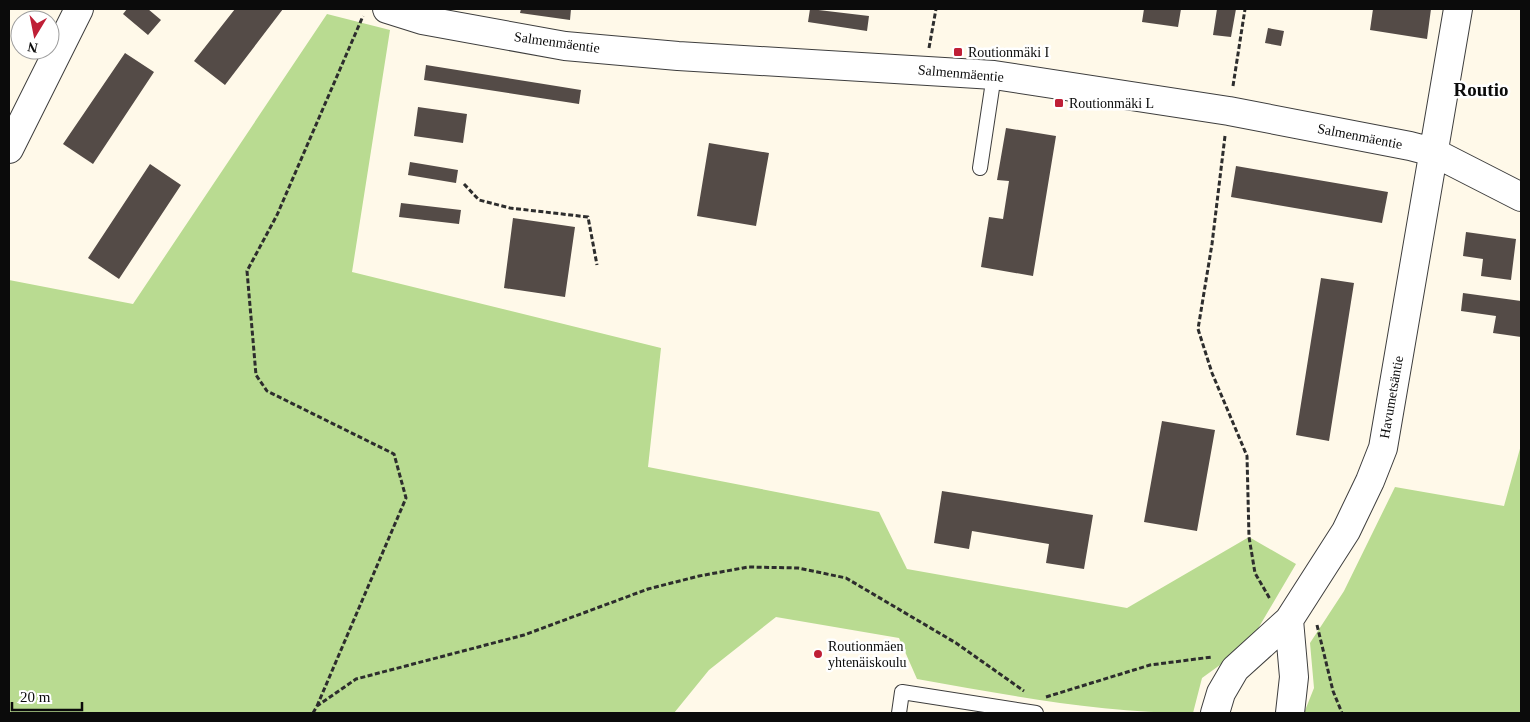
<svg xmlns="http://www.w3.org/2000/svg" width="1530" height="722" viewBox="0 0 1530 722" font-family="Georgia,serif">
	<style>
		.forest { fill: #b9db91 }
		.building { fill: #544b47 }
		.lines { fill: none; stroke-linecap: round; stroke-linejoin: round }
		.lane-casing { stroke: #3e3e3e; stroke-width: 16 }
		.street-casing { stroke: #3e3e3e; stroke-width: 30 }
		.path { stroke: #2d2d2d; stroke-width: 3; stroke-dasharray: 5 2.5; stroke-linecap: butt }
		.lane { stroke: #fff; stroke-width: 14 }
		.street { stroke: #fff; stroke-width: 28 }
		.poi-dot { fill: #bf1f36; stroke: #fff; stroke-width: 2 }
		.labels { text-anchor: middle; stroke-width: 5; stroke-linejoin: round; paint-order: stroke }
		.street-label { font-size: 14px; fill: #0b0b0b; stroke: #fff }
		.poi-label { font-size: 14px; fill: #0b0b0b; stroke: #fff; text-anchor: start }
		.district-label { font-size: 19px; font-weight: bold; fill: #0b0b0b; stroke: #fff }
	</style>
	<rect width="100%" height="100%" fill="#fff9e9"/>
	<path class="forest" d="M327,14l63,16 -38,242 309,76 -13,119 231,45 28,57 220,39 122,-71 47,27 -47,80 -47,34 -9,35c-93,0 -185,-18 -276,-34l-18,-41 -123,-21 -67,53 -35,43h-665v-433l124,24z
		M1521,445v268h-217l10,-25 -4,-45 34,-52 51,-104 109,19z"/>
	<path class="building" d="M127,9h21l13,11 -13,15 -25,-21z
		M235,9h48l-58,76 -31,-24z
		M521,9h50l-1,11 -50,-7z
		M810,9l59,7 -2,15 -59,-9z
		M1144,9h37l-3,18 -36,-5z
		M1217,9h19l-5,28 -18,-2z
		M1373,9h58l-4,30 -57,-9z
		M1268,28l16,3 -3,15 -16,-3z
		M125,53l29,19 -61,92 -30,-20z
		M426,65l155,25 -2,14 -155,-24z
		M418,107l49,7 -4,29 -49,-7z
		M1006,128l50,8 -23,140 -52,-9 8,-50 14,2 6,-38 -12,-1z
		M709,143l60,10 -13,73 -59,-10z
		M410,162l48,8 -2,13 -48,-8z
		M150,164l31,21 -62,94 -31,-21z
		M1236,166l152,26 -6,31 -151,-26z
		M401,203l60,7 -2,14 -60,-7z
		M513,218l62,9 -10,70 -61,-9z
		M1466,232l50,7 -5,41 -30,-4 2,-17 -20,-3z
		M1321,278l33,5 -25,158 -33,-6z
		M1463,293l58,8v36l-28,-4 3,-17 -35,-5z
		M1162,421l53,9 -18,101 -53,-9z
		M942,491l151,24 -9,54 -38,-6 3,-19 -77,-13 -3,18 -35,-6z"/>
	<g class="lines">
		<defs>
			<path id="lane" d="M980,168l14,-93
				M899,713l3,-21 134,21"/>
			<path id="street" d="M387,9l35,11 143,26 113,10 316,19 235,36 181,35 23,6 88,45
				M9,149l70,-140
				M1289,620l5,57 -4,36
				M1215,713l6,-20 14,-24 54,-49 57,-89 24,-50 13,-33 75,-439"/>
		</defs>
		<use href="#lane" class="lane-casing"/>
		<use href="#street" class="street-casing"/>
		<path class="path" d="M929,48l7,-39
			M1233,86l12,-77
			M1225,136l-13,108 -14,85 14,44 35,83 2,81 6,36 15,26
			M464,184l15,16 31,8 78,9 9,48
			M1317,625l16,66 9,22
			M1046,697l104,-32 62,-8
			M317,706l89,-208 -12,-44 -127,-63 -11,-16 -9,-104 30,-56 86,-199
			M313,713l4,-7 39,-27 168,-44 124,-46 51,-13 49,-9 50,1 48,10 110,65 68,48"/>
		<use href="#lane" class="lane"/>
		<use href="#street" class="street"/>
	</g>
	<g class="poi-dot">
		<rect x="953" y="47" width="10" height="10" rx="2.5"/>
		<rect x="1054" y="98" width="10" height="10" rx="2.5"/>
		<circle cx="818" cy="654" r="5"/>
	</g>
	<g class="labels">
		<g class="street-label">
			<text transform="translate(557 42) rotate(8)" y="5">Salmenmäentie</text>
			<text transform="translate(961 73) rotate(5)" y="5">Salmenmäentie</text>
			<text transform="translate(1360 136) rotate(11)" y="5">Salmenmäentie</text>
			<text transform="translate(1391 397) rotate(-80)" y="5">Havumetsäntie</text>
		</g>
		<g class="poi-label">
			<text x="968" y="57">Routionmäki I</text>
			<text x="1069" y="108">Routionmäki L</text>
			<text x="828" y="651">Routionmäen<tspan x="828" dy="16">yhtenäiskoulu</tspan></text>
		</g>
		<g class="district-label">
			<text x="1481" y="96">Routio</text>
		</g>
	</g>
	<rect width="1530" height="722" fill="none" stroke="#0b0b0b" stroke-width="20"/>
	<g transform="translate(35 35) rotate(190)"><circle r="24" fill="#ffffff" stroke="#9d9d9d"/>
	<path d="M0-4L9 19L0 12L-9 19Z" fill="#bf1f36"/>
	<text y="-8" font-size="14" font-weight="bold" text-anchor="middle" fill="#0b0b0b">N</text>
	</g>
	<path d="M12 702v8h70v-8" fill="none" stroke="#0b0b0b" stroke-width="2.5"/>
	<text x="20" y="702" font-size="15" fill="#0b0b0b" stroke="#ffffff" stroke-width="4" paint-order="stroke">20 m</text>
</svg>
